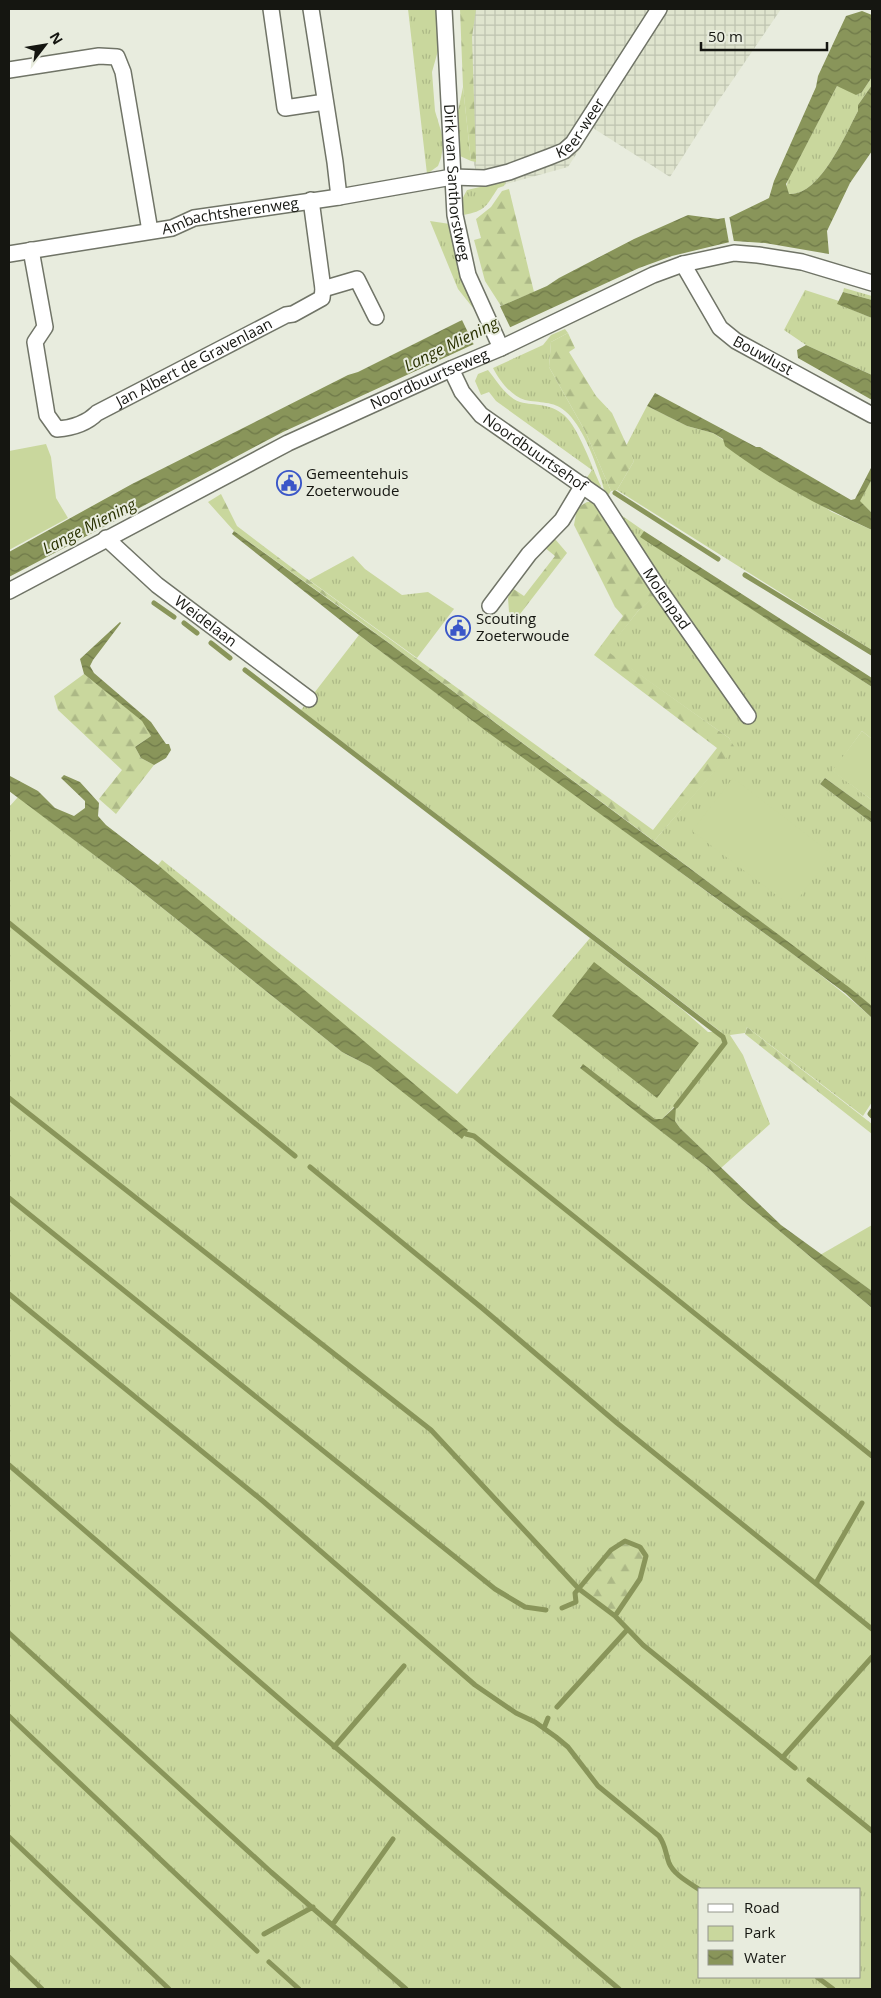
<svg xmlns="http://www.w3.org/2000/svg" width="881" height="1998" viewBox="0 0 881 1998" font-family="'Open Sans',sans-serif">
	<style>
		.industrial { fill: url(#industrial-grid) }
		.grass { fill: url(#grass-tufts); fill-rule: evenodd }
		.forest { fill: url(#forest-firs) }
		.park { fill: #c9d79d }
		.water { fill: url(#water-waves) }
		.pier { fill: #e8ecde }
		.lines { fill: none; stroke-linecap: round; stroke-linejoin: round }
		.stream { stroke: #89955a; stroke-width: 5 }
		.street-casing { stroke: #707467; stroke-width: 18 }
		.street { stroke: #fff; stroke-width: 15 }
		.labels { text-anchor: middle; stroke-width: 4; stroke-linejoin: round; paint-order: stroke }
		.street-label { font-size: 15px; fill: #151611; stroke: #e8ecde }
		.poi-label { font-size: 15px; fill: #151611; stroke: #e8ecde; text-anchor: start }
		.water-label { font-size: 16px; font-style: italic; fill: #2a3202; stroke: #e8ecde }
	</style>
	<defs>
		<pattern id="industrial-grid" width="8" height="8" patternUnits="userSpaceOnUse" patternTransform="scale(1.25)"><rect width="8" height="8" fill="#dfe4ce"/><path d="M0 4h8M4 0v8" fill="none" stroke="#bec3b0"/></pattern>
		<pattern id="grass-tufts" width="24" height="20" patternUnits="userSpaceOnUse" patternTransform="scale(1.25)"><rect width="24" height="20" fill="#c9d79d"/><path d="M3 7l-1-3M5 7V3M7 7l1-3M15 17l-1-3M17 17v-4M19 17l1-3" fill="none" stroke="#acb886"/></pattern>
		<pattern id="forest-firs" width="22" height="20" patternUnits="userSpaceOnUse" patternTransform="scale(1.25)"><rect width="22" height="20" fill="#c9d79d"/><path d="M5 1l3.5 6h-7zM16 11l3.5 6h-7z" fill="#acb886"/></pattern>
		<pattern id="water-waves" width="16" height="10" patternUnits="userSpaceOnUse" patternTransform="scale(1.25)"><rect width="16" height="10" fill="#89955a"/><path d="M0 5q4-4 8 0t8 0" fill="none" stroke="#6f7949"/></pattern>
	</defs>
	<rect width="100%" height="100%" fill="#e8ecde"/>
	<path class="industrial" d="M467,9h314l-64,94 -47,74 -77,-49 -25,39 -87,24 -7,-27z"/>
	<path class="grass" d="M408,9h28l3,38 -7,25 3,39 9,30 -3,17 -3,8 -11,8z
		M872,77v8l-14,20v6c-13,24 -38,85 -69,83l-3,-5 2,-10 49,-93 25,6z
		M463,87l8,74 -11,-5 -3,-40z
		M506,181l-2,5 -6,2c-12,18 -12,23 -35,27l-2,-14 6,-11z
		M430,221l20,3 23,84 -15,-19z
		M844,288l28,8v4l-29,-8z
		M805,290l34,11 -1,3 34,14v57l-66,-30 -22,-15z
		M565,329l3,4 -17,9 -2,25 36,64 26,60 -4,6c-3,-5 -4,-12 -6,-18 -7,-21 -19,-54 -36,-68 -11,-10 -26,-8 -40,-11 -14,-4 -26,-20 -32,-32l50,-23 8,-10z
		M488,370c9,11 18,27 32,32 16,4 30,1 44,13 15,13 28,53 37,71l-1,4 -14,-11 6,-9 -96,-69 -7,-9 -8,3 -6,-14 3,-7z
		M647,406l40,20 26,7 119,79 40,18v120l-255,-160 17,-29 -8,-15z
		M872,479v34l-13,-12z
		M611,508l33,23 -3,6 231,150v52l-10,-8 -29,40 39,29v12l-47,-34 -5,6 52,39v183l-218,-165 80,-93 -5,-10 -123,-87 32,-40 19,-18z
		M353,556l12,13 37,26 26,-3 26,17 -37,49 -108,-78z
		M359,635c111,84 224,165 336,248 59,44 122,85 177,135v84l-9,14 -116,-89 -2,6 -15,2 13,20 27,69 -49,44 -41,-40 -5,-7v-15l-13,13h-7l-72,-54 -3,2 128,101 34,32 130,108v681h-863v-1182l9,-10 112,85 212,170 29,15 -213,-202 4,-5 295,234 133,-156 93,72 25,22h13l-420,-322zM700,1889h160v88h-160z
		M872,1225v66l-52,-36z"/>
	<path class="forest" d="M460,9h16l-4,28 4,125 -5,-1 -8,-74z
		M509,189l25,103 -33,14 -16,-25 -11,-41 7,-2 -5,-19 15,-12 11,-16z
		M568,333l7,15 -6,4 27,44 16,17 22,48 -17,29 -6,1 -26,-60 -36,-64 2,-25z
		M221,494l16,32 66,50 350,254 64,-82 -123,-93 29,-39 -8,-9 -41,-82 3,-17 10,-6h8l62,92 -19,17 -31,40 122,87 6,10 -81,93 -296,-221 -124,-89 -26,-29z
		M555,539l12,14 -50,65 -8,-6 -1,-14 4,-10 12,8 31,-40 -11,-9 5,-7z
		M84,674l59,47 8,15 -16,11 6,11 13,7 -38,49 -17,-15 23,-29 -64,-60 -4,-14z
		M747,1027l125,97v10l-127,-100z
		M625,1541l15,6 6,9 -6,23 -25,37 -36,-27 32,-39z"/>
	<path class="park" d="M46,444l5,13 5,41 12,20 -59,32v-99z
		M862,731l10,8v61l-40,-29z
		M733,778l99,76 -40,53 -100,-76z
		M872,941v29l-7,-11z"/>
	<path class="water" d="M862,11l10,4v62l-10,15 -6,3 -19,-9 -51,98 3,10c31,2 56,-59 69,-83v-6l14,-20v66l-22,32 -23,48 2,23 -64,-11 -31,-2 -62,15 -33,12 -356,164 -274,145v-25l123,-68 216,-109 10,-3 104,-52 39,-14 46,-20 12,-8 75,-39 54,-24 30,4 12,-2 39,-19 5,-17 42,-94 2,-11 28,-60z
		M843,292l29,8v18l-35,-14z
		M806,345l66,30v25l-74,-42 -1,-8z
		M655,393l101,54h4l91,53 4,-1 17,-33v13l-12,22 12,12v17c-51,-23 -102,-50 -147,-84l-2,-7 -10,-6 -26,-7 -40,-20z
		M234,531l152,110 464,347 22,18v12l-27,-25 -59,-44 -300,-218 -127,-96 -127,-101z
		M644,531l228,147v9l-232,-150z
		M120,622l1,1 -28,37 -3,6 4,7 57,49 15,22h3l2,6 -5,8 -12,7 -13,-7 -6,-11 16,-11 -9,-15 -58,-47 -4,-15z
		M64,775l16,7 19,21 -1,13 8,9 52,40 310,265 -6,9 -91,-72 -29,-15 -212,-170 -121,-91 1,-15 28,15 17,17 19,8 11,-8v-7l-24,-23z
		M825,778l47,34v11l-52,-39z
		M594,962l105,81 -42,55 -105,-82z
		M583,1064l72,55h7l14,-13 -1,15 5,7 101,97 91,66v17l-130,-108 -34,-32 -128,-100z"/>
	<path class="pier" d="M724,215h5l5,27 -5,1z
		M499,304l12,25 -37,16 -12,-25 -3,1 -1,-2z"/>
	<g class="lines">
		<path class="stream" d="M615,493l103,66
			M745,575l127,78
			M154,603l20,14
			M184,623l13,10
			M211,643l19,15
			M245,670l478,367 2,6 -49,63
			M9,923l286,233
			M9,1098l422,332 148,159 36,27 28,29 152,123
			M872,1111l-2,3 2,2
			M466,1134l8,2 398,320
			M310,1167l172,141 135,115 255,206
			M9,1198l486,391 30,18 21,3
			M9,1294l255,208 211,183 41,28 19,9 21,15 12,10 30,39 61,50c7,10 6,16 10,27 5,12 21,20 31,27
			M9,1465l421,364 189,160
			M816,1583l46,-80
			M562,1608l14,-6 -1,-9 36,-43 14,-9 15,6 6,9 -6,23 -25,37
			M9,1633l262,239 135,117
			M557,1707l70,-77
			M9,1716l248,235
			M544,1728l4,-10
			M334,1747l70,-81
			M782,1758l90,-101
			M809,1780l63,51
			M9,1837l160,152
			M333,1924l60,-85
			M264,1934l49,-27
			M9,1957l33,32
			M269,1962l30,27
			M817,1977l16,12"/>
		<defs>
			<g id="street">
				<path d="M271,9l14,99 40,-6"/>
				<path d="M311,9l24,153 4,35"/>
				<path id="s1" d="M444,9l11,206 13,60 33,73"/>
				<path d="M9,70l90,-14 18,1 6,15 27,159"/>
				<path id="s2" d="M31,250l14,77 -10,15 12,73 10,14c15,-1 29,-5 40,-16l189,-98 7,-1 29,-16 1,-9 -12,-89"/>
				<path id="s3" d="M9,254l163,-26 22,-10 145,-21 113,-20 33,1 24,-6 40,-15 15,-6 9,-8 86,-134"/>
				<path id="s4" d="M683,264l37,64 16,13 136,74"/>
				<path d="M323,289l34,-10 19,38"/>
				<path id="s5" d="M451,369l11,23 19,23 119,83 59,91 89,127"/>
				<path id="s6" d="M106,538l51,47 152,114"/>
				<path id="s7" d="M9,591l279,-148 163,-74 50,-21 152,-73 30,-11 51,-11 24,2 44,7 70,21"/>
				<path d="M490,606l39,-52 33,-34 21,-35"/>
			</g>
		</defs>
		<use href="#street" class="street-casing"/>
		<use href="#street" class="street"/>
	</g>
	<defs>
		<symbol id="civic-ring" viewBox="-11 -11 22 22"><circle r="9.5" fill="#e8ecde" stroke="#3a56c8" stroke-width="1.5"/><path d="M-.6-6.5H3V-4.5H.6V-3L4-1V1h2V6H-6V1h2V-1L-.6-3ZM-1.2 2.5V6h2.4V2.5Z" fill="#3a56c8"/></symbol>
	</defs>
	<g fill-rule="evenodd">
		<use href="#civic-ring" x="275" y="469" width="28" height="28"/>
		<use href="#civic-ring" x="444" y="614" width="28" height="28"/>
	</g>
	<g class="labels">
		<g class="street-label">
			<text dy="5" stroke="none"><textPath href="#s3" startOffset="595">Keer-weer</textPath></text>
			<text dy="5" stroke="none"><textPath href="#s1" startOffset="174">Dirk van Santhorstweg</textPath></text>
			<text dy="5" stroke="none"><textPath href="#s3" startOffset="225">Ambachtsherenweg</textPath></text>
			<text dy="5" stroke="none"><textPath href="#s4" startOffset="125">Bouwlust</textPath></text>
			<text dy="5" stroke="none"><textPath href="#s2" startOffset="341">Jan Albert de Gravenlaan</textPath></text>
			<text dy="5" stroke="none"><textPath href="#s7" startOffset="471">Noordbuurtseweg</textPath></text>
			<text dy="5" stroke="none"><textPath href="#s5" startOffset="121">Noordbuurtsehof</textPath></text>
			<text dy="5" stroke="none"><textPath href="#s5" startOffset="321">Molenpad</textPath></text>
			<text dy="5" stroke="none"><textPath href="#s6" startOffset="130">Weidelaan</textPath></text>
		</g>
		<g class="poi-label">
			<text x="306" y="479">Gemeentehuis<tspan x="306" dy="17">Zoeterwoude</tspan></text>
			<text x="476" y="624">Scouting<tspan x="476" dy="17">Zoeterwoude</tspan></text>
		</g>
		<g class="water-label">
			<text transform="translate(451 344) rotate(-26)" y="6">Lange Miening</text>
			<text transform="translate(89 526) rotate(-27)" y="6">Lange Miening</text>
		</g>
	</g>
	<rect width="881" height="1998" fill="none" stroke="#151611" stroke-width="20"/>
	<rect x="698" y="1888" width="162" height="90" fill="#e8ecde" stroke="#94968c"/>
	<rect x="708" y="1904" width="25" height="8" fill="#ffffff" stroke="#94968c"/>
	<text x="744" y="1913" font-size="15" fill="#151611">Road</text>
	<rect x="708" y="1926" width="25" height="15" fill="#c9d79d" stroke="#94968c"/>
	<text x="744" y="1938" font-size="15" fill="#151611">Park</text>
	<rect x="708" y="1950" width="25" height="15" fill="url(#water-waves)" stroke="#94968c"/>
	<text x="744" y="1963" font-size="15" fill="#151611">Water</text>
	<g transform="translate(45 45) rotate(59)" stroke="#e8ecde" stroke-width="4" paint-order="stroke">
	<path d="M0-4L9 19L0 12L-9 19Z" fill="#151611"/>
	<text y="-8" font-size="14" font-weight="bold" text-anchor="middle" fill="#151611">N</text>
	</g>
	<path d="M701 42v8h126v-8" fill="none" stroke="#151611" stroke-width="2.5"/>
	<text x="708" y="42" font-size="15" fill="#151611" stroke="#e8ecde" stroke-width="4" paint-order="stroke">50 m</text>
</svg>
